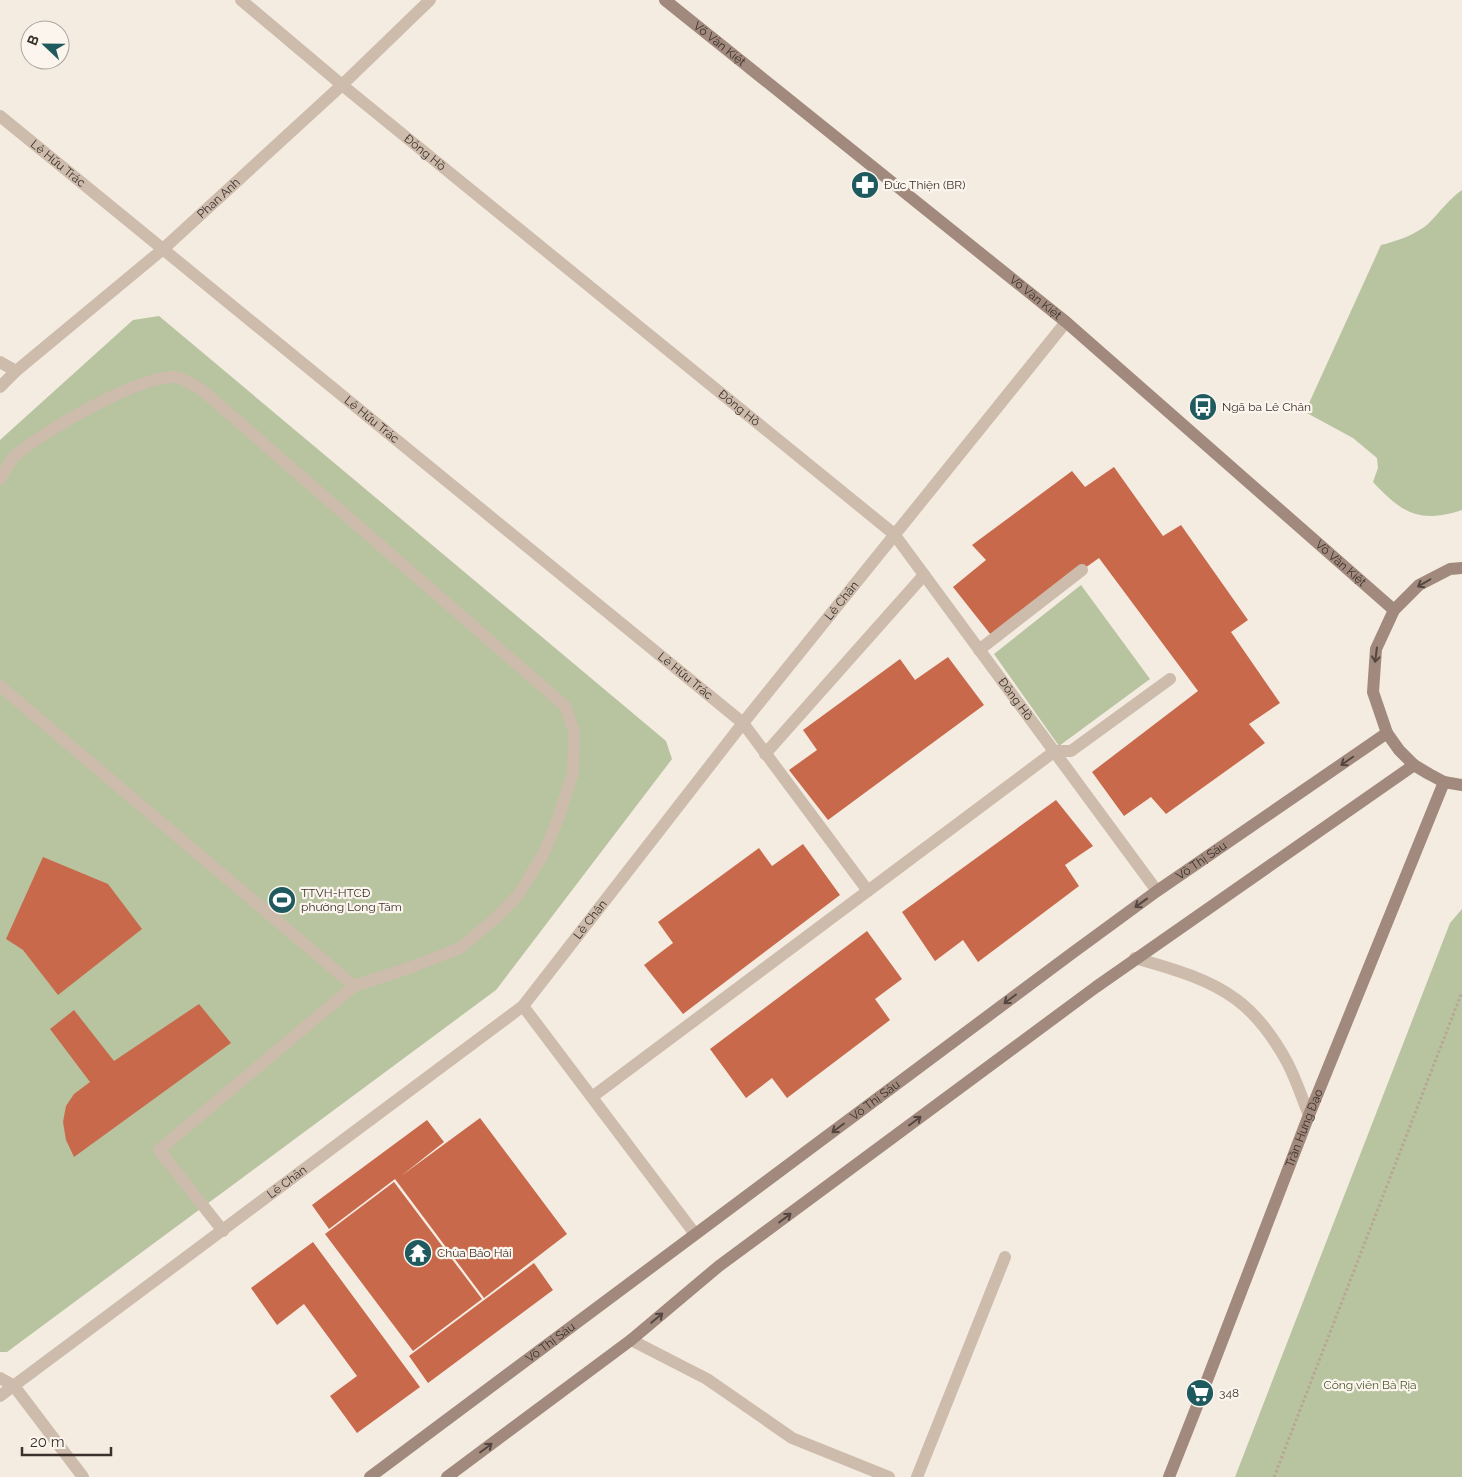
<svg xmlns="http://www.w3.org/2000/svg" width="1462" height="1477" viewBox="0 0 1462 1477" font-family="Raleway,sans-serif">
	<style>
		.green { fill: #b8c4a0 }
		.building { fill: #c8694b }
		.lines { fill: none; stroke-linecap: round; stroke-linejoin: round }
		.path { stroke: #b9a596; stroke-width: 3; stroke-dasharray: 2.5 2.5; stroke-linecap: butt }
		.lane { stroke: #cdbbac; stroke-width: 12 }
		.street { stroke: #cdbbac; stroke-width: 12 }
		.secondary { stroke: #a18a7d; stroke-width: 12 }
		.oneway { stroke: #544640 }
		.labels { text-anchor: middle; stroke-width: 4.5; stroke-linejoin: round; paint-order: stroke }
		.street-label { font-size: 12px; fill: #3b302b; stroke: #fbf5ee }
		.poi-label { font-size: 12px; fill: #3b302b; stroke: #fbf5ee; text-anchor: start }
		.park-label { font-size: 12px; fill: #4a5a2e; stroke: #fbf5ee }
	</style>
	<rect width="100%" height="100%" fill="#f4ebe1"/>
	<path class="green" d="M1462,190v320c-43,14 -60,3 -89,-28l5,-14 -1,-10 -24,-20 -48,-26 76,-167c16,-4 34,-10 47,-21 12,-12 21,-25 34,-34z
		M159,316l507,425 6,18 -176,231 -489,362h-7v-912l133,-120z
		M1081,585l69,94 -91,67 -65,-92z
		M1462,909v568h-227l215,-554z"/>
	<path class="building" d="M1114,467l49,69 18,-11 67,95 -17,12 49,71 -31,21 16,19 -99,71 -15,-17 -27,19 -32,-44 106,-81 -99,-133 -108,77 -38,-48 33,-27 -14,-15 100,-74 13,16z
		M948,657l36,48 -156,115 -39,-50 28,-20 -14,-20 97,-71 15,21z
		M1056,800l37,46 -28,19 14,21 -101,76 -15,-22 -28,21 -33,-49z
		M803,844l37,51 -157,119 -39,-49 29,-22 -15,-21 101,-74 13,18z
		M43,857l65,27 34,45 -84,66 -35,-45 -17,-11z
		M867,931l35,48 -27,20 15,21 -103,78 -15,-20 -26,20 -36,-49z
		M199,1004l32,39 -157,114 -8,-17 -3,-18 3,-16 8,-12 16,-12 -40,-53 24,-19 40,51z
		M480,1118l87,116 -83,64 -89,-119 -66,50 -17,-24 115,-85 17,22 -43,34z
		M394,1182l88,117 -69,52 -88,-117z
		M313,1242l107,145 -63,46 -27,-37 27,-20 -53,-72 -27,21 -26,-37z
		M534,1263l19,27 -125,93 -19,-27z"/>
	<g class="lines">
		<path class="path" d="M1274,1477l188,-485"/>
		<g class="lane">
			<path d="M0,479c5,-8 10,-19 17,-25 29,-24 121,-78 158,-77 8,1 20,9 27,13l363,316 9,25 -1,41 -14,44 -15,37 -25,41 -23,24 -36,30 -51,20 -55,18 -195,164 64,81"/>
			<path id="s1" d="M894,534l263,357"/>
			<path d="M0,686l354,300"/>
			<path d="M765,754l159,-179"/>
			<path d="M592,1097l463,-346"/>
		</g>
		<g class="street">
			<path id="s2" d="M241,0l101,85 552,449"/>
			<path id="s3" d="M0,116l743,607 125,168"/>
			<path d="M0,362l16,9"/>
			<path id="s4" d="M0,387l16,-16 146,-121 180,-165 88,-85"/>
			<path d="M979,650l103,-80"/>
			<path d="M1055,751h16l99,-72"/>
			<path d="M1135,958c35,10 73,20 102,42 20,15 38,40 50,62 9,17 15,36 22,53"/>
			<path d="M523,1006l172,228"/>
			<path d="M631,1340l76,39 85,59 97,39"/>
			<path d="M0,1378l14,8 69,91"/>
			<path id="s5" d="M0,1396l523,-390 220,-283 323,-401"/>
			<path d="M917,1477l88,-220"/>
		</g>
		<g class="secondary">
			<path id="s6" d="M665,0l401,322 328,288"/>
			<path d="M1462,568l-12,1 -31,16 -25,25 -18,39 -3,43 14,41 12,17 15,15 15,9 15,8 18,3"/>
			<path id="s7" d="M370,1477l701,-523 86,-63 230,-158"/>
			<path d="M447,1477l184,-137 88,-74 377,-279 318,-222"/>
			<path id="s8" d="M1169,1477l30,-76 110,-286 135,-333"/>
		</g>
	</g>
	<defs><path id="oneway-shaft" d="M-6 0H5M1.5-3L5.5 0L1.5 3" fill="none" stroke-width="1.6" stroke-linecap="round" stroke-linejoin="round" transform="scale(1.25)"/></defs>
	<g class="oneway">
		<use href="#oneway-shaft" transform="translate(1424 583) rotate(150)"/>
		<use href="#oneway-shaft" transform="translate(1376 655) rotate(97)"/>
		<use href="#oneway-shaft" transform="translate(1347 761) rotate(145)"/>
		<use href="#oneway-shaft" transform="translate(1141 903) rotate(144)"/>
		<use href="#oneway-shaft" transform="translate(1010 999) rotate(143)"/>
		<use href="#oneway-shaft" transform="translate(915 1121) rotate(-37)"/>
		<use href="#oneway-shaft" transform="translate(838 1128) rotate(143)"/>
		<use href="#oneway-shaft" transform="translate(785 1218) rotate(-37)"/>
		<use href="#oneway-shaft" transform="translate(657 1318) rotate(-40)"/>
		<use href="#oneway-shaft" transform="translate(486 1448) rotate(-37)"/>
	</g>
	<defs>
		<symbol id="pharmacy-disc" viewBox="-11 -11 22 22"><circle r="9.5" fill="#1f5a5e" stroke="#fbf5ee"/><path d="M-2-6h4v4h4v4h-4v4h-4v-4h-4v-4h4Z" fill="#fff"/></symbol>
		<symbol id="bus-disc" viewBox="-11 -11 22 22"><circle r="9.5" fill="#1f5a5e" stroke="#fbf5ee"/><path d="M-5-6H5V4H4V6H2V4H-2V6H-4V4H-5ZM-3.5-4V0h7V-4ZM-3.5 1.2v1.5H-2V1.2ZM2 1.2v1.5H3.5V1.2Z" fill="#fff"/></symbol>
		<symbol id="stadium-disc" viewBox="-11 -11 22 22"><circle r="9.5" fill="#1f5a5e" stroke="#fbf5ee"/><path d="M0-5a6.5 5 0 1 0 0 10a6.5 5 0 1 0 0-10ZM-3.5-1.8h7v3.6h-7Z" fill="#fff"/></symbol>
		<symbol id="temple-disc" viewBox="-11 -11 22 22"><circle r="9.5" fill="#1f5a5e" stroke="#fbf5ee"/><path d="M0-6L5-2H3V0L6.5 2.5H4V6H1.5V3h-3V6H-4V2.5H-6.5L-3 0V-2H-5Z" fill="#fff"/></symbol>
		<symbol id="supermarket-disc" viewBox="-11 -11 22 22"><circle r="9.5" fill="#1f5a5e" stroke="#fbf5ee"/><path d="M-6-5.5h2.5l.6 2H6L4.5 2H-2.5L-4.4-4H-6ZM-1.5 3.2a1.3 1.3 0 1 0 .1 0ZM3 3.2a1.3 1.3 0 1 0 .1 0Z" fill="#fff"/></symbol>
	</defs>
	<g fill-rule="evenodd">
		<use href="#pharmacy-disc" x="849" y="169" width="32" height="32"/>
		<use href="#bus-disc" x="1187" y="391" width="32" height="32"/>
		<use href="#stadium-disc" x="266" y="884" width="32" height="32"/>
		<use href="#temple-disc" x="402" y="1237" width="32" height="32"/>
		<use href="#supermarket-disc" x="1184" y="1377" width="32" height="32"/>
	</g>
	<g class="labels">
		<g class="street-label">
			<text dy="4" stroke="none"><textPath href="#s6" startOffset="70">Võ Văn Kiệt</textPath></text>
			<text dy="4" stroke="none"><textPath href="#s2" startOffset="239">Đông Hồ</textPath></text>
			<text dy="4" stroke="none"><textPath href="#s3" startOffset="75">Lê Hữu Trác</textPath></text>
			<text dy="4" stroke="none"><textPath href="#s4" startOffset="289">Phan Anh</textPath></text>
			<text dy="4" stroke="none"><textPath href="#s6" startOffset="475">Võ Văn Kiệt</textPath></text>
			<text dy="4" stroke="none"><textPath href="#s2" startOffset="644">Đông Hồ</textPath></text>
			<text dy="4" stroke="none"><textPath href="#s3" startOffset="480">Lê Hữu Trác</textPath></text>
			<text dy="4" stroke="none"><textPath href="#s6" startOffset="880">Võ Văn Kiệt</textPath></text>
			<text dy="4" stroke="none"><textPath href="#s5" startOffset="1168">Lê Chân</textPath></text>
			<text dy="4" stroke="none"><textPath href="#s3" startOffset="885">Lê Hữu Trác</textPath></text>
			<text dy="4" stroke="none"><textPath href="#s1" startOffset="205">Đông Hồ</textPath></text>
			<text dy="4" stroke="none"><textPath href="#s7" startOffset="1035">Võ Thị Sáu</textPath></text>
			<text dy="4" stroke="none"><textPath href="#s5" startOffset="762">Lê Chân</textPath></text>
			<text dy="4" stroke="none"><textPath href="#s7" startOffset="630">Võ Thị Sáu</textPath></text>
			<text dy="4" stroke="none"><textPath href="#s8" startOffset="374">Trần Hưng Đạo</textPath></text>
			<text dy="4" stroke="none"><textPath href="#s5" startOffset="358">Lê Chân</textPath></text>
			<text dy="4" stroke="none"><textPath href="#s7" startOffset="225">Võ Thị Sáu</textPath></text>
		</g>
		<g class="poi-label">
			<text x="884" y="189">Đức Thiện (BR)</text>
			<text x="1222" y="411">Ngã ba Lê Chân</text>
			<text x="301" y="897">TTVH-HTCĐ<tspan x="301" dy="14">phường Long Tâm</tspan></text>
			<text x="437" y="1257">Chùa Bảo Hải</text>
			<text x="1219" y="1397">348</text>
		</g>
		<g class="park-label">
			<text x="1370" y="1389">Công viên Bà Rịa</text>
		</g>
	</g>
	<g transform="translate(45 45) rotate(292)"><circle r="24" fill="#fbf5ee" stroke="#aea6a0"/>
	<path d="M0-4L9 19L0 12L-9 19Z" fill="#1f5a5e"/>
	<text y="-8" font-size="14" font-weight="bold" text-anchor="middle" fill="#3b302b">B</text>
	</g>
	<path d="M22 1447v8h89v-8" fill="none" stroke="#3b302b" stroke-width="2.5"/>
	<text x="30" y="1447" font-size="15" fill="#3b302b" stroke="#fbf5ee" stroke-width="4" paint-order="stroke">20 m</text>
</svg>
